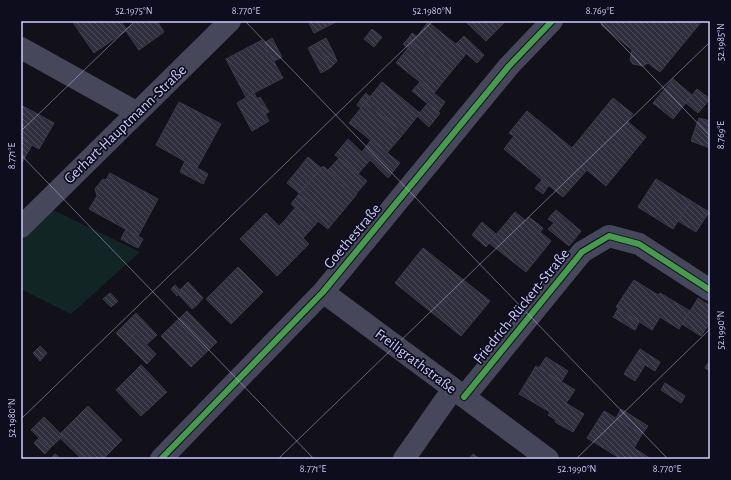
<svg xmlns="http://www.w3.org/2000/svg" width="731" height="480" viewBox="0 0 731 480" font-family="'Alegreya Sans',sans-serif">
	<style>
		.grass { fill: #102524 }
		.building { fill: url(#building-back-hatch); stroke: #3c3b4e }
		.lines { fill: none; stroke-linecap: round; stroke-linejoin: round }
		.minor { stroke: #46475b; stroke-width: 22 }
		.cycleway-casing { stroke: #0e0d1e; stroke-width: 8 }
		.cycleway { stroke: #469c4c; stroke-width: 6 }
		.ticks { fill: none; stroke: #cccbfe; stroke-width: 1; stroke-opacity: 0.45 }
		.labels { text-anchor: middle; stroke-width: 3.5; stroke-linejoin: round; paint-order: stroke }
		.street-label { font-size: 15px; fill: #cccbfe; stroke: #0e0d1e }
		.neatline { fill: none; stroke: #cccbfe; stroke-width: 1.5 }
		.ticks-label { font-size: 10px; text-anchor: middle; fill: #cccbfe }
	</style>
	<defs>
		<pattern id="building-back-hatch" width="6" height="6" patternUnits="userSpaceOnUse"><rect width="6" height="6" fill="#2f2e3d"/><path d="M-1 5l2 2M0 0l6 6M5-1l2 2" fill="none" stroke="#4c4b5a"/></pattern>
	</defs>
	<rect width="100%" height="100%" fill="#12111a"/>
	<path class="grass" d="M53,210l87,42 -69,62 -50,-25v-48z"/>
	<path class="building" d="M72,21h49l6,9 -33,23z
		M138,21h19l7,11 -25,18 -13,-19v-2z
		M308,21h30l-24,12z
		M465,21h41l-20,20z
		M604,21h85l8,6 -37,45 -12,-9 -5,3 -10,-2 -3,-4 2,-10 -31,-25z
		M689,21h13l-5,6z
		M428,22l39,31 -17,20 -38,-30z
		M372,29l10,8 -8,10 -10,-8z
		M412,33l5,4 -5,6 -4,-4z
		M464,36l20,19 -7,8 -21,-19z
		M272,38l10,19 -8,4 -10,-18z
		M326,38l8,16 -9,4 -8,-15z
		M408,39l4,4 -4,5 -5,-4z
		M262,40l21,38 -37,19 -20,-38z
		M317,43l13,25 -9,5 -13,-25z
		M412,43l38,30 -16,20 -38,-30z
		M334,54l3,7 -7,7 -5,-10z
		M673,79l19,16 -19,24 -20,-16z
		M382,82l38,31 -16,20 -39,-30z
		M420,82l25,20 -7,10 -26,-21z
		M697,89l13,10 -12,14 -12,-10z
		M254,93l15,28 -17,10 -15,-28z
		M366,93l4,4 -5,6 -4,-4z
		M260,97l9,15 -4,2 -8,-15z
		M613,98l20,16 -6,7 19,16 -40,49 -19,-16 -24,27 -59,-48 10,-13 -5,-3 18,-22 45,37z
		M361,99l4,4 -4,5 -4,-3z
		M179,102l42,22 -24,44 -41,-23z
		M365,103l39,30 -17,20 -38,-30z
		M428,103l12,10 -11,14 -12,-11z
		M21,105l33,18 -15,26 -18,-10z
		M699,118l11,3v27l-19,-7z
		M21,139l11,6 -11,19z
		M348,139l22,21 -12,14 -23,-19z
		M371,140l29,23 -12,15 -26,-26z
		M308,157l13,11 -22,25 -12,-10z
		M339,158l28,23 -11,13 -28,-24z
		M185,161l23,13 -5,10 -23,-12z
		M323,166l34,28 -25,30 -34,-29z
		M110,173l48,26 -20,37 -49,-27 8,-13 -2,-7 8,-10 3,1z
		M656,179l35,22 -18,28 -35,-22z
		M542,180l7,5 -6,9 -8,-6z
		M298,195l34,29 -4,5 -10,-8 -3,4 -24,-21z
		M691,201l18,11 -13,20 -18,-11z
		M295,208l20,17 -12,13 -18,-18z
		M556,210l25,21 -12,15 -21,-17 6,-6 -6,-4z
		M515,212l11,9 3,-4 14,11 -3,4 11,9 -25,31 -37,-29z
		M266,213l13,13 6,-6 24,24 -32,32 -37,-37z
		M482,222l14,12 -10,13 -14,-12z
		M126,229l17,10 -5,9 -17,-9z
		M423,248l67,53 -29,35 -66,-53z
		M238,267l25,25 -32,32 -25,-25z
		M634,280l24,15 2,-2 30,18 -11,18 -19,-12 -8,13 -36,-23z
		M188,282l15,16 -7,8 -16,-16z
		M175,285l7,7 -5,4 -6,-7z
		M182,292l14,14 -4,3 -13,-14z
		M110,293l8,8 -7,6 -8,-8z
		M698,298l12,8v17l-9,13 -19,-12z
		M618,309l21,13 -4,8 -22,-13z
		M187,311l30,31 -26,25 -30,-31z
		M136,313l21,22 -10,9 -21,-21z
		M126,323l9,10 -9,10 -10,-10z
		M135,333l21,21 -9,10 -21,-21z
		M40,346l7,7 -7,8 -7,-8z
		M640,349l20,13 -5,9 -21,-13z
		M546,357l22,14 -7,11 -22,-14z
		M634,358l11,7 -10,16 -11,-7z
		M710,360v11l-5,-3z
		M141,365l26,27 -26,24 -25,-26z
		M536,366l39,24 -9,13 18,11 -11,18 -18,-10 1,-2 -8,-5 2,-3 -31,-18z
		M665,383l20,13 -4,7 -20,-13z
		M88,406l34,34 -19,19h-21l-22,-21 3,-2 -3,-2z
		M621,409l27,17 -6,8 -26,-16z
		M604,411l38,23 -8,14 17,11h-35l2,-2 -31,-19z
		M44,417l19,19 -13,12 -19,-18z
		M39,438l11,10 -5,6 -11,-11z
		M55,454l6,5h-11z
		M473,454l7,5h-11z"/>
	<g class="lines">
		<path class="minor" d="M21,48l115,64
			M21,227l209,-206
			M323,292l225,167
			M464,397l118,-145 27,-16 30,8 71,46
			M161,459l162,-167 186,-226 43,-45
			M404,459l49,-70"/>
		<defs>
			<path id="cycleway" d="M464,397l118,-145 27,-16 30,8 71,46
				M161,459l162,-167 186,-226 43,-45"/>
		</defs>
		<use href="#cycleway" class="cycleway-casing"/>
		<use href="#cycleway" class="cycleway"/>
	</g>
	<path class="ticks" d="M245,21l423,438M599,21l111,115M21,131l114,-110M21,155l293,304M21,419l412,-398M278,459l432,-417M576,459l134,-130"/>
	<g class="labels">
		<g class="street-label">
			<text transform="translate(125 124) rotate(-44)" y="5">Gerhart-Hauptmann-Straße</text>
			<text transform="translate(352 236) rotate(-50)" y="5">Goethestraße</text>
			<text transform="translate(521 306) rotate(-51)" y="5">Friedrich-Rückert-Straße</text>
			<text transform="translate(416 361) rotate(37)" y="5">Freiligrathstraße</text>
		</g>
	</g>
	<rect width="731" height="480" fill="none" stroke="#0e0d1e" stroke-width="44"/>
	<rect x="22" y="22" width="687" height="436" class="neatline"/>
	<g class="ticks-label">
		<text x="134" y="14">52.1975°N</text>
		<text x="246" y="14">8.770°E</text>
		<text x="432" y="14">52.1980°N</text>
		<text x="600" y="14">8.769°E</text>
		<text transform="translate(720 42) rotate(-90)" y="4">52.1985°N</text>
		<text transform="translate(720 135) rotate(-90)" y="4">8.769°E</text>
		<text transform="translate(11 156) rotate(-90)" y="4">8.771°E</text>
		<text transform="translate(720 330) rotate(-90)" y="4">52.1990°N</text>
		<text transform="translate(11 418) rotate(-90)" y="4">52.1980°N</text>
		<text x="313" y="472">8.771°E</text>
		<text x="577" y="472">52.1990°N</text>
		<text x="667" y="472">8.770°E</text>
	</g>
</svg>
